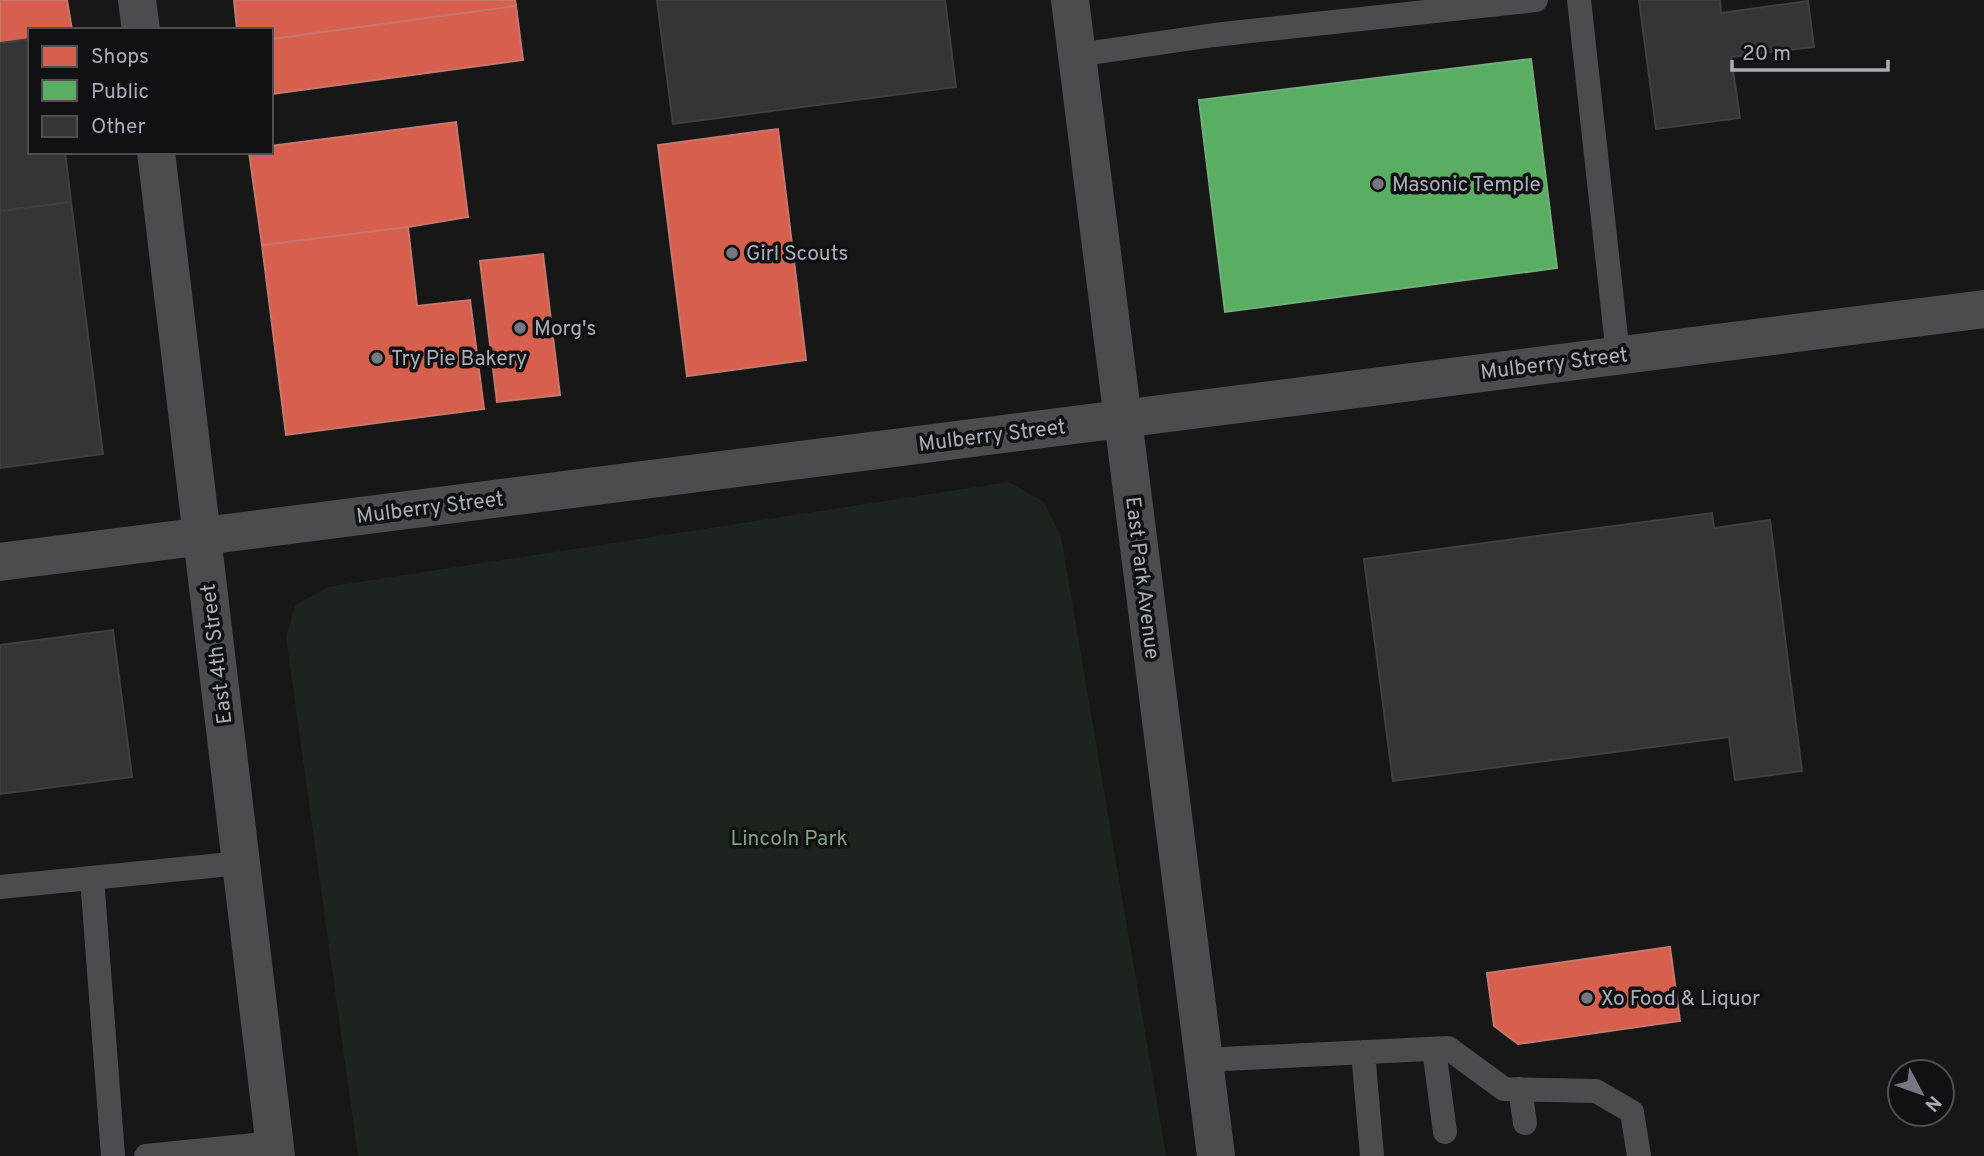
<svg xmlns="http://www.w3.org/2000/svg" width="1984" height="1156" viewBox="0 0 1984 1156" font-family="Overpass,sans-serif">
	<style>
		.green { fill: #1d241e }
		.shops { fill: #d6604d; stroke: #c8776d; stroke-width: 2 }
		.public { fill: #5aae61; stroke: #71ae7b; stroke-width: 2 }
		.building { fill: #353536; stroke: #3f4043; stroke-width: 2 }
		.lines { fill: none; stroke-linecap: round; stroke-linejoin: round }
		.service { stroke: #4b4c50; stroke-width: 24 }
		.minor { stroke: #4b4c50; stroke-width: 38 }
		.tertiary { stroke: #4b4c50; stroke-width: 38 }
		.poi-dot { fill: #757880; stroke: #111113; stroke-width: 2.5 }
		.labels { text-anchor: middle; stroke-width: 7; stroke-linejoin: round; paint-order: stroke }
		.poi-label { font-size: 21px; fill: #a8adb8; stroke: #111113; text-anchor: start }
		.street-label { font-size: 21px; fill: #a8adb8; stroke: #111113 }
		.park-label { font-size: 21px; fill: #7fa381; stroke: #111113 }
	</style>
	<rect width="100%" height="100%" fill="#171717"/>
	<path class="green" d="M1009,482l35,20 17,35 105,619h-808l-72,-519 9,-31 32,-19z"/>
	<path class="shops" d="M0,0h67l5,30h-42v9l-30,4z
		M234,0h281l1,6 -245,33v-9h-34z
		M516,6l7,54 -252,34v-55z
		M456,122l12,95 -60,10 -146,18 -13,-93h22v-6z
		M778,129l28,231 -119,16 -29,-231z
		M408,227l9,79 53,-6 14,109 -198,26 -24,-190z
		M543,254l17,141 -63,7 -17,-141z
		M1670,947l10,74 -162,23 -24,-18 -7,-53z"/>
	<path class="public" d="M1531,59l26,209 -332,44 -26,-212z"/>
	<path class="building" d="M657,0h288l11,87 -283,37z
		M1639,0h81l1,13 87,-12 6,46 -83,10 9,61 -84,11z
		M30,39v113h35l6,50 -71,9v-168z
		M71,202l32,252 -103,14v-257z
		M1712,513l2,15 56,-8 32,251 -67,9 -6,-43 -336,44 -29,-222z
		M113,630l19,147 -132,17v-149z"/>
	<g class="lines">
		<path class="service" d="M1579,0l39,355
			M1077,55l137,-20 322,-35
			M92,878l21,278
			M0,887l241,-24
			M1434,1049l11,83
			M1363,1052l9,104
			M1203,1060l245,-12 56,41 92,2 36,21 7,44
			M1520,1089l5,34
			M146,1156l129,-13"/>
		<path class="minor" d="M0,562l1984,-253"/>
		<path class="tertiary" d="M137,0l4,30
			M1070,0l146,1156
			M156,152l120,1004"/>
	</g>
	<g class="poi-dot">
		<circle cx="1378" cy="184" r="7"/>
		<circle cx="732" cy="253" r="7"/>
		<circle cx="520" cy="328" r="7"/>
		<circle cx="377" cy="358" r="7"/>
		<circle cx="1587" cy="998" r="7"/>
	</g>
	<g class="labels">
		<g class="poi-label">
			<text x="1392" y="191">Masonic Temple</text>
			<text x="746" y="260">Girl Scouts</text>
			<text x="534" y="335">Morg's</text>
			<text x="391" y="365">Try Pie Bakery</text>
			<text x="1601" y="1005">Xo Food &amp; Liquor</text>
		</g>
		<g class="street-label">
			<text transform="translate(1554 363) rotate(-7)" y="7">Mulberry Street</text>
			<text transform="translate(992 435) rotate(-7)" y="7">Mulberry Street</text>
			<text transform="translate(430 507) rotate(-7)" y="7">Mulberry Street</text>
			<text transform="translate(1143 578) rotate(83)" y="7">East Park Avenue</text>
			<text transform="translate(216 654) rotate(-97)" y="7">East 4th Street</text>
		</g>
		<g class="park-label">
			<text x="789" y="845">Lincoln Park</text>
		</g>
	</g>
	<rect x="28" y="28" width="245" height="126" fill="#111113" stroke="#4d4f55" stroke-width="2"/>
	<rect x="42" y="46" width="35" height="21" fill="#d6604d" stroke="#4d4f55" stroke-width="2"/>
	<text x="91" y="63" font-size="21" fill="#a8adb8">Shops</text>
	<rect x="42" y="80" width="35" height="21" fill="#5aae61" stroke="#4d4f55" stroke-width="2"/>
	<text x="91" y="98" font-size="21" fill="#a8adb8">Public</text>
	<rect x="42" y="116" width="35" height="21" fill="#353536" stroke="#4d4f55" stroke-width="2"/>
	<text x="91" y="133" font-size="21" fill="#a8adb8">Other</text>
	<g transform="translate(1921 1093) rotate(131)"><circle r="33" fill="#111113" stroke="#4d4f55" stroke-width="2"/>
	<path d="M0-5L12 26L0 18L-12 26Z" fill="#757880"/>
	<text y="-10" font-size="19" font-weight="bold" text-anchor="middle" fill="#a8adb8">N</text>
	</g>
	<path d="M1732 60v10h156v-10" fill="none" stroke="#a8adb8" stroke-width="3.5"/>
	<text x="1742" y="60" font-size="21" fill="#a8adb8" stroke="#111113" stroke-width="5" paint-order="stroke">20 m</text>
</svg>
